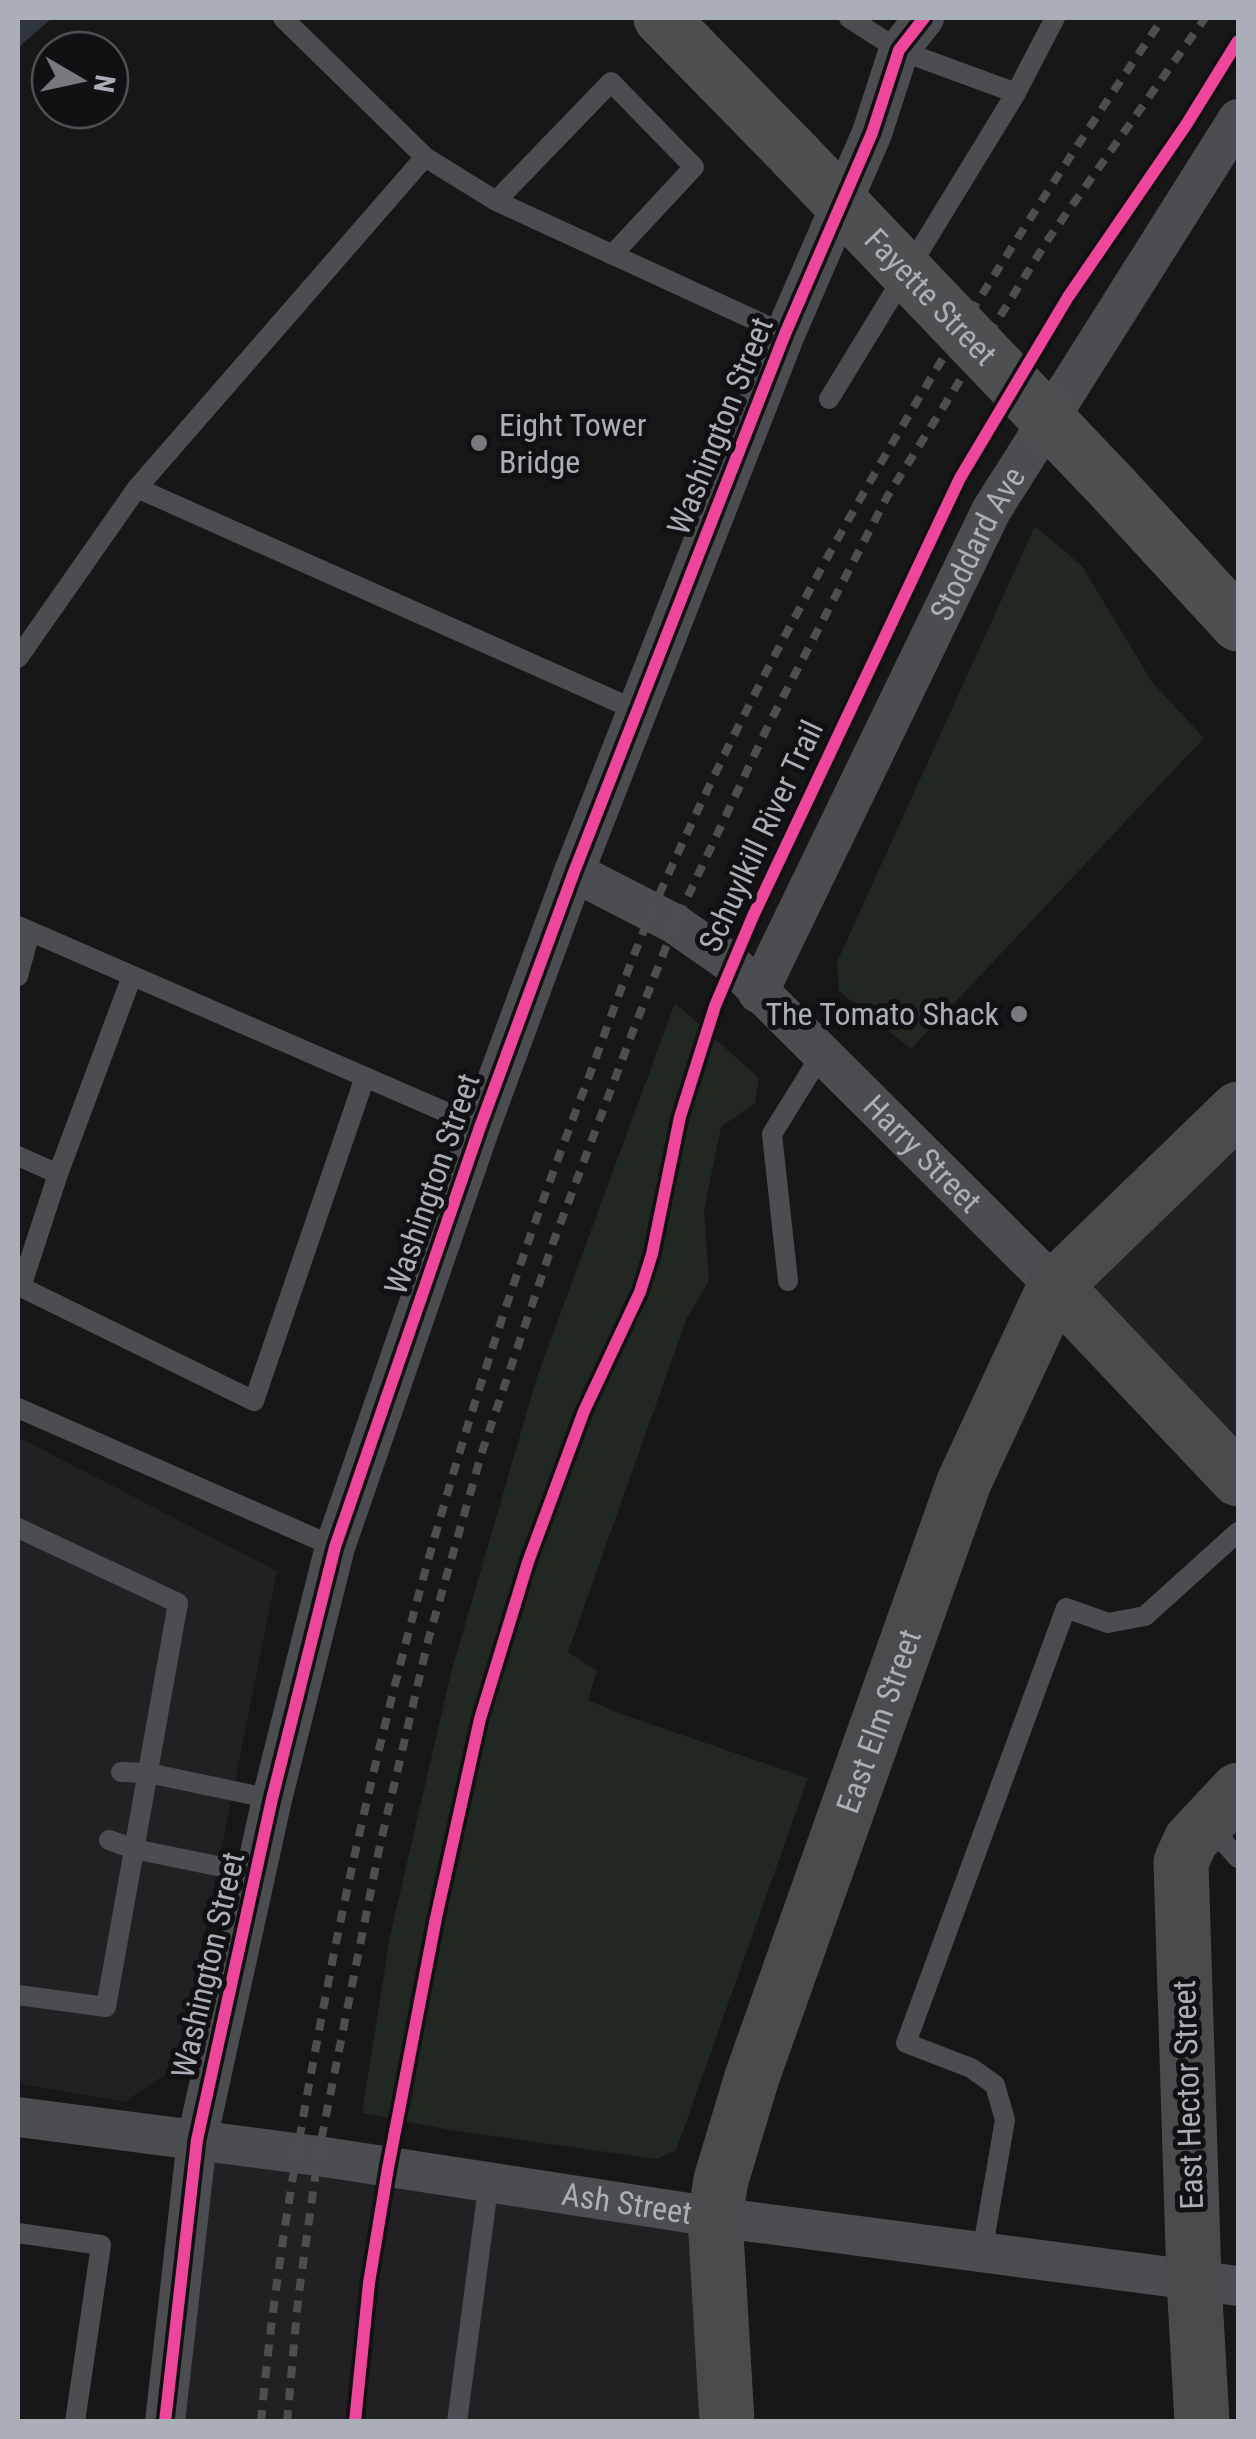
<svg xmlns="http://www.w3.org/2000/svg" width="1256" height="2439" viewBox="0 0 1256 2439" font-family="'Roboto Condensed',sans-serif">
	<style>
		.built { fill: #212123 }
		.green { fill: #212721 }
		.water { fill: #2f363b }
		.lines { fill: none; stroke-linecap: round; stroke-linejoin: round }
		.service { stroke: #4c4d50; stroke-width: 20 }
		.minor { stroke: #4c4d50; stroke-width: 40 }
		.secondary { stroke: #4a4b4d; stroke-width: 55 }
		.primary { stroke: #4e4f51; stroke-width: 55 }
		.rail { stroke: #4d4e50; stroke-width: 8; stroke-dasharray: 12 10; stroke-linecap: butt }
		.primary-bridge { stroke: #4e4f51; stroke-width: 55 }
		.cycleway-casing { stroke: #111113; stroke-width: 19 }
		.cycleway { stroke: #ed469a; stroke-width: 12 }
		.poi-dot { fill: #77797e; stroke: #111113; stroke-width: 4 }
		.labels { text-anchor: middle; stroke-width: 10; stroke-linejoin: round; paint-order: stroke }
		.street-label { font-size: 32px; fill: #aaaeb6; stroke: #111113 }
		.poi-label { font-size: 32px; fill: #aaaeb6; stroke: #111113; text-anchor: start }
	</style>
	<rect width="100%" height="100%" fill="#171717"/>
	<path class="built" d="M1238,1109v370l-183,-193z
		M18,1437l259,134 -99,495 -54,36 -106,-19z
		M197,2140l518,77 12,204 -562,1z"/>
	<path class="green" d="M1035,526l47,40 70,116 52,56 -293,311 -72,-58 -2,-29z
		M675,1003l84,75 -4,25 -34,24 -17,83 5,70 -23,40 -118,332 29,19 -9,29 36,15 184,63 -132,373 -20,8 -206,-29 -88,-17 28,-177 61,-263 86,-296z"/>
	<path class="water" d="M18,18h34l-34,30z"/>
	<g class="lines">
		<path class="service" d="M283,18l142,139
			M1016,93l39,-75
			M496,201l115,-119 83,85 -82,88
			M829,399l187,-306 -117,-43 -50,-32
			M137,488l501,223
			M18,658l119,-170 288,-331 71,44 289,133
			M18,926l462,201
			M18,976l12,-44
			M132,976l-74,198 -37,113 233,114 111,-324
			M18,1156l40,18
			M788,1281l-16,-147 49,-79
			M18,1408l317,139
			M18,1528l160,75 -72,404 -88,-12
			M121,1772l27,1 124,26
			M1207,1823l31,35
			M109,1840l25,9 122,25
			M18,2233l83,12 -26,177
			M982,2252l23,-132 -10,-35 -24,-17 -65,-25 160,-435 42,15 37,-7 93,-84
			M457,2422l32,-241"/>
		<g class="minor">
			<path id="s1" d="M574,872l101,52 56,39 324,323"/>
			<path id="s2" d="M758,993l233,-482 247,-392"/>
			<path id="s3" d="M18,2117l300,39 397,61 523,69"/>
			<path d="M165,2422l32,-282 75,-341 63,-252 145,-420 94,-255 211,-538 87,-201 27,-83 25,-32"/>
		</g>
		<g class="secondary">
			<path d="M1055,1286l183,193"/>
			<path id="s4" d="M727,2422l-12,-205 6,-37 31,-103 212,-595 91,-196 183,-177"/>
			<path d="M1202,2422l-8,-142 -13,-418 10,-22 47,-50"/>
		</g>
		<path class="primary" d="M661,18l135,138
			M1113,488l125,136"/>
		<path class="rail" d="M261,2422c14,-157 42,-310 72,-464 61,-303 143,-588 254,-876 21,-57 41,-115 65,-171 136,-312 320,-613 511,-893
			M287,2422l11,-122 20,-144 62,-311 48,-204 54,-189 71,-209 80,-212 42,-107 93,-198 119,-229 162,-259 156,-220"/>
		<path class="primary-bridge" id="s5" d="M796,156l317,332"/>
		<defs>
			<path id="cycleway" d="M165,2422l32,-282 75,-341 63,-252 145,-420 94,-255 211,-538 87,-201 27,-83 25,-32
				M355,2422l14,-139 19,-115 48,-250 44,-199 48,-157 56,-151 56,-119 12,-38 28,-137 35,-111 38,-90 207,-438 108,-181 118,-172 52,-84"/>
		</defs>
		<use href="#cycleway" class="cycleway-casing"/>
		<use href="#cycleway" class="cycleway"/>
	</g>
	<g class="poi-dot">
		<circle cx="479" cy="443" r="10"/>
		<circle cx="1019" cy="1014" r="10"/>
	</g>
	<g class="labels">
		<g class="street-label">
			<text dy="11" stroke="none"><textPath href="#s5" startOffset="195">Fayette Street</textPath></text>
			<text transform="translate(720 426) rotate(-68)" y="11">Washington Street</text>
			<text dy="11" stroke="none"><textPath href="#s2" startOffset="500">Stoddard Ave</textPath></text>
			<text transform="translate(761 836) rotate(-65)" y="11">Schuylkill River Trail</text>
			<text dy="11" stroke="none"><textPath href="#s1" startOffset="452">Harry Street</textPath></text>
			<text transform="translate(432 1184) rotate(-71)" y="11">Washington Street</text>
			<text dy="11" stroke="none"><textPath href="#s4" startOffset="728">East Elm Street</textPath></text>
			<text transform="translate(208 1965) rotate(-77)" y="11">Washington Street</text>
			<text transform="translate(1188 2095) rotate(-92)" y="11">East Hector Street</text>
			<text dy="11" stroke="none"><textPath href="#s3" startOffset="615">Ash Street</textPath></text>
		</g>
		<g class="poi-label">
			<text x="499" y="436">Eight Tower<tspan x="499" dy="37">Bridge</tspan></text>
			<text x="999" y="1025" text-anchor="end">The Tomato Shack</text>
		</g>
	</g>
	<rect width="1256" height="2439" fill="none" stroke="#aaaeb6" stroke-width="40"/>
	<g transform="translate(80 80) rotate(99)"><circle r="48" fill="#111113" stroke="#4e5054" stroke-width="2.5"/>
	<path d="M0-8L18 38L0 25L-18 38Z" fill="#77797e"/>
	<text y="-15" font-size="28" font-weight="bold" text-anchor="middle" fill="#aaaeb6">N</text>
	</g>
</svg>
